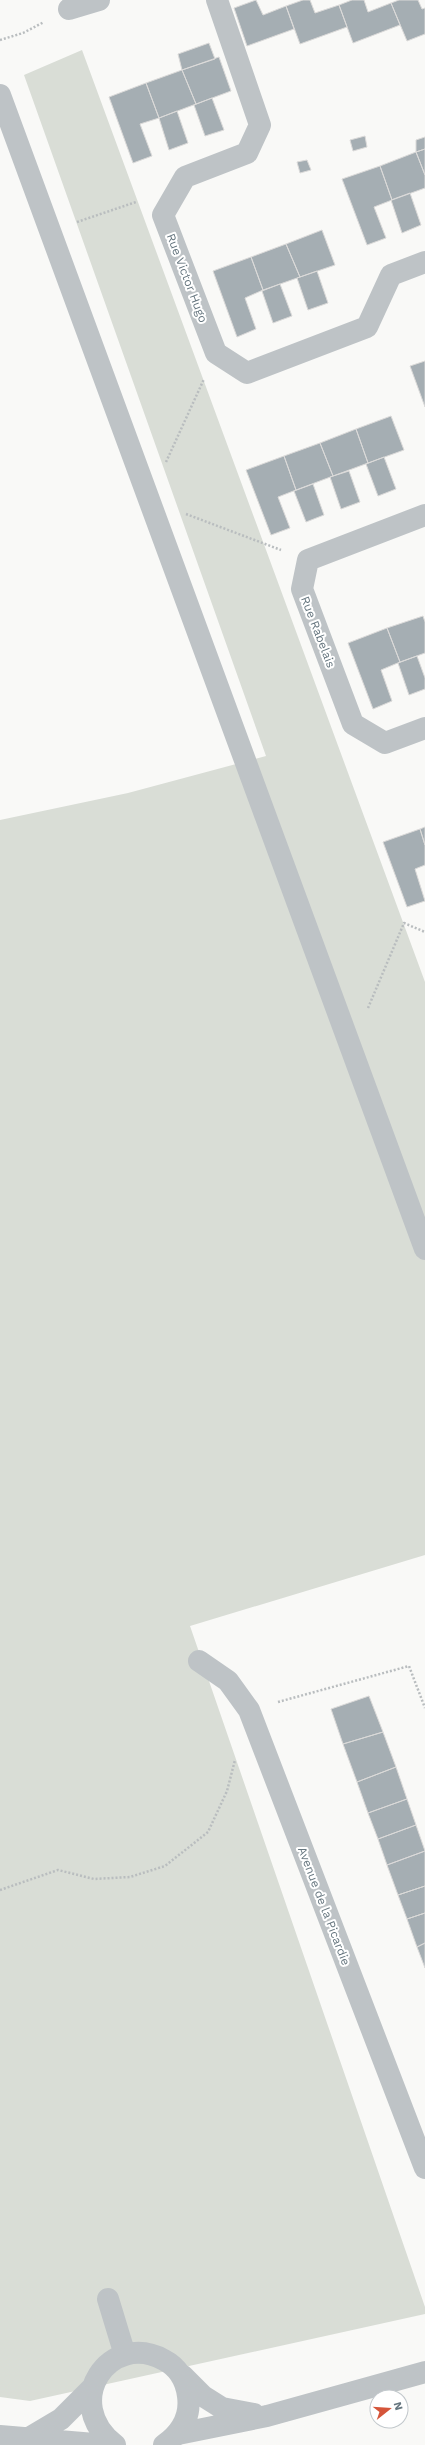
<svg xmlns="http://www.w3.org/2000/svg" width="425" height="2445" viewBox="0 0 425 2445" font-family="'Work Sans',sans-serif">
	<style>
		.green { fill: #d9ddd6 }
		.building { fill: #a5aeb3; stroke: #dbdad9 }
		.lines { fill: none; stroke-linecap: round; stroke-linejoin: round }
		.path { stroke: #b9bdbf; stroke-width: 2.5; stroke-dasharray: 2 2; stroke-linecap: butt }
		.minor { stroke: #bec3c6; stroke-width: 22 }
		.labels { text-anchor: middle; stroke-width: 4; stroke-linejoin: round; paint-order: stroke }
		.street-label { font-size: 12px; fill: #66767f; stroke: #fff }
	</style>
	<rect width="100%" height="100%" fill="#f9f9f7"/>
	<path class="green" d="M82,50l343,932v573l-235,71 235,681v7l-395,87 -30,-4v-1577l128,-27 138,-37 -242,-681z"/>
	<path class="building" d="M256,0l7,15 23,-9 8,23 -47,17 -13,-38z
		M303,0h7l5,13 24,-8 8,22 -47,17 -14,-38z
		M352,0h12l4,12 23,-9 9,22 -47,18 -14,-38z
		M399,0h19l4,9 3,-1v26l-18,7 -16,-38z
		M209,43l6,16 -33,11 -4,-16z
		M219,57l12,34 -35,13 -14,-34z
		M182,70l14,34 -37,14 -13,-35z
		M146,83l13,35 -19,6 12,32 -19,7 -24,-66z
		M212,98l12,32 -19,6 -11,-31z
		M177,111l11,32 -19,7 -10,-32z
		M365,136l2,11 -14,4 -3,-11z
		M425,137v12l-9,3v-12z
		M425,149v26l-9,-23z
		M416,152l9,23v13l-33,12 -12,-34z
		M307,160l4,10 -11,3 -3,-11z
		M380,166l12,34 -18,7 12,31 -19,7 -25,-66z
		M410,193l11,32 -19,8 -11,-33z
		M322,230l13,35 -35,12 -14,-33z
		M286,244l14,33 -37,13 -12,-33z
		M251,257l12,33 -18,8 11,31 -19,8 -24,-66z
		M317,271l11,32 -20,7 -11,-32z
		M280,284l12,32 -19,7 -11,-32z
		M425,361v46l-15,-41z
		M391,416l13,34 -36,13 -12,-34z
		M356,429l12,34 -35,13 -13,-33z
		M320,443l13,33 -37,14 -12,-34z
		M284,456l12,34 -18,7 12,31 -19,7 -25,-65z
		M384,457l12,32 -18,7 -12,-32z
		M349,471l11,31 -19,7 -11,-32z
		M313,484l11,31 -18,7 -12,-31z
		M423,616l2,6v31l-25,9 -13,-34z
		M387,628l13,34 -19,8 11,31 -19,8 -25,-66z
		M417,656l8,22v11l-16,6 -11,-32z
		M425,827v18l-5,-16z
		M420,829l5,16v20l-10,4 10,32 -18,6 -24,-65z
		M369,1696l14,36 -40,12 -12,-35z
		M383,1732l13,35 -39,15 -14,-38z
		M396,1767l11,32 -39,14 -11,-31z
		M407,1799l9,26 -38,14 -10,-26z
		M416,1825l9,26 -38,14 -9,-26z
		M425,1851v35l-27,9 -11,-30z
		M425,1886v27l-18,6 -9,-24z
		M425,1913v30l-8,4 -10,-28z
		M425,1943v25l-8,-21z"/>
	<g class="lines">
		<path class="path" d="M0,40l23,-7 21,-11
			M77,222l59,-20
			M166,462l38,-83
			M186,514l95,36
			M368,1008l36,-85 21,9
			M278,1702l131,-36 16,42
			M0,1890l58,-20 36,9 36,-2 35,-11 43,-34 19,-41 8,-31"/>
		<path class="minor" d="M217,0l43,125 -13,28 -62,24 -22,38 53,138 31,20 120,-46 24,-52 34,-13
			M69,9l30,-9
			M0,95l425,1154
			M425,515l-117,45 -6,29 51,135 32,19 40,-15
			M199,1661l29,20 21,29 176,458
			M108,2299l17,56
			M183,2376l20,20 19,12 32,6
			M178,2434l89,-18 158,-44
			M0,2436l106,9
			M29,2438l32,-19 32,-32
			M115,2445c-55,-43 -5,-115 49,-85 14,7 22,21 24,36 3,21 -7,37 -24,49"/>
	</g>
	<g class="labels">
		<g class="street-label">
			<text transform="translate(187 278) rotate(69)" y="4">Rue Victor Hugo</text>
			<text transform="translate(318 632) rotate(69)" y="4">Rue Rabelais</text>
			<text transform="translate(324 1906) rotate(69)" y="4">Avenue de la Picardie</text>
		</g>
	</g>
	<g transform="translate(389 2409) rotate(73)"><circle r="19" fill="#ffffff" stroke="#c2c8cc"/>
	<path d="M0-3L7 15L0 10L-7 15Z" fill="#d5553a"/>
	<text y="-6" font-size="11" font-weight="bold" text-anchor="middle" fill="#66767f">N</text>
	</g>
</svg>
